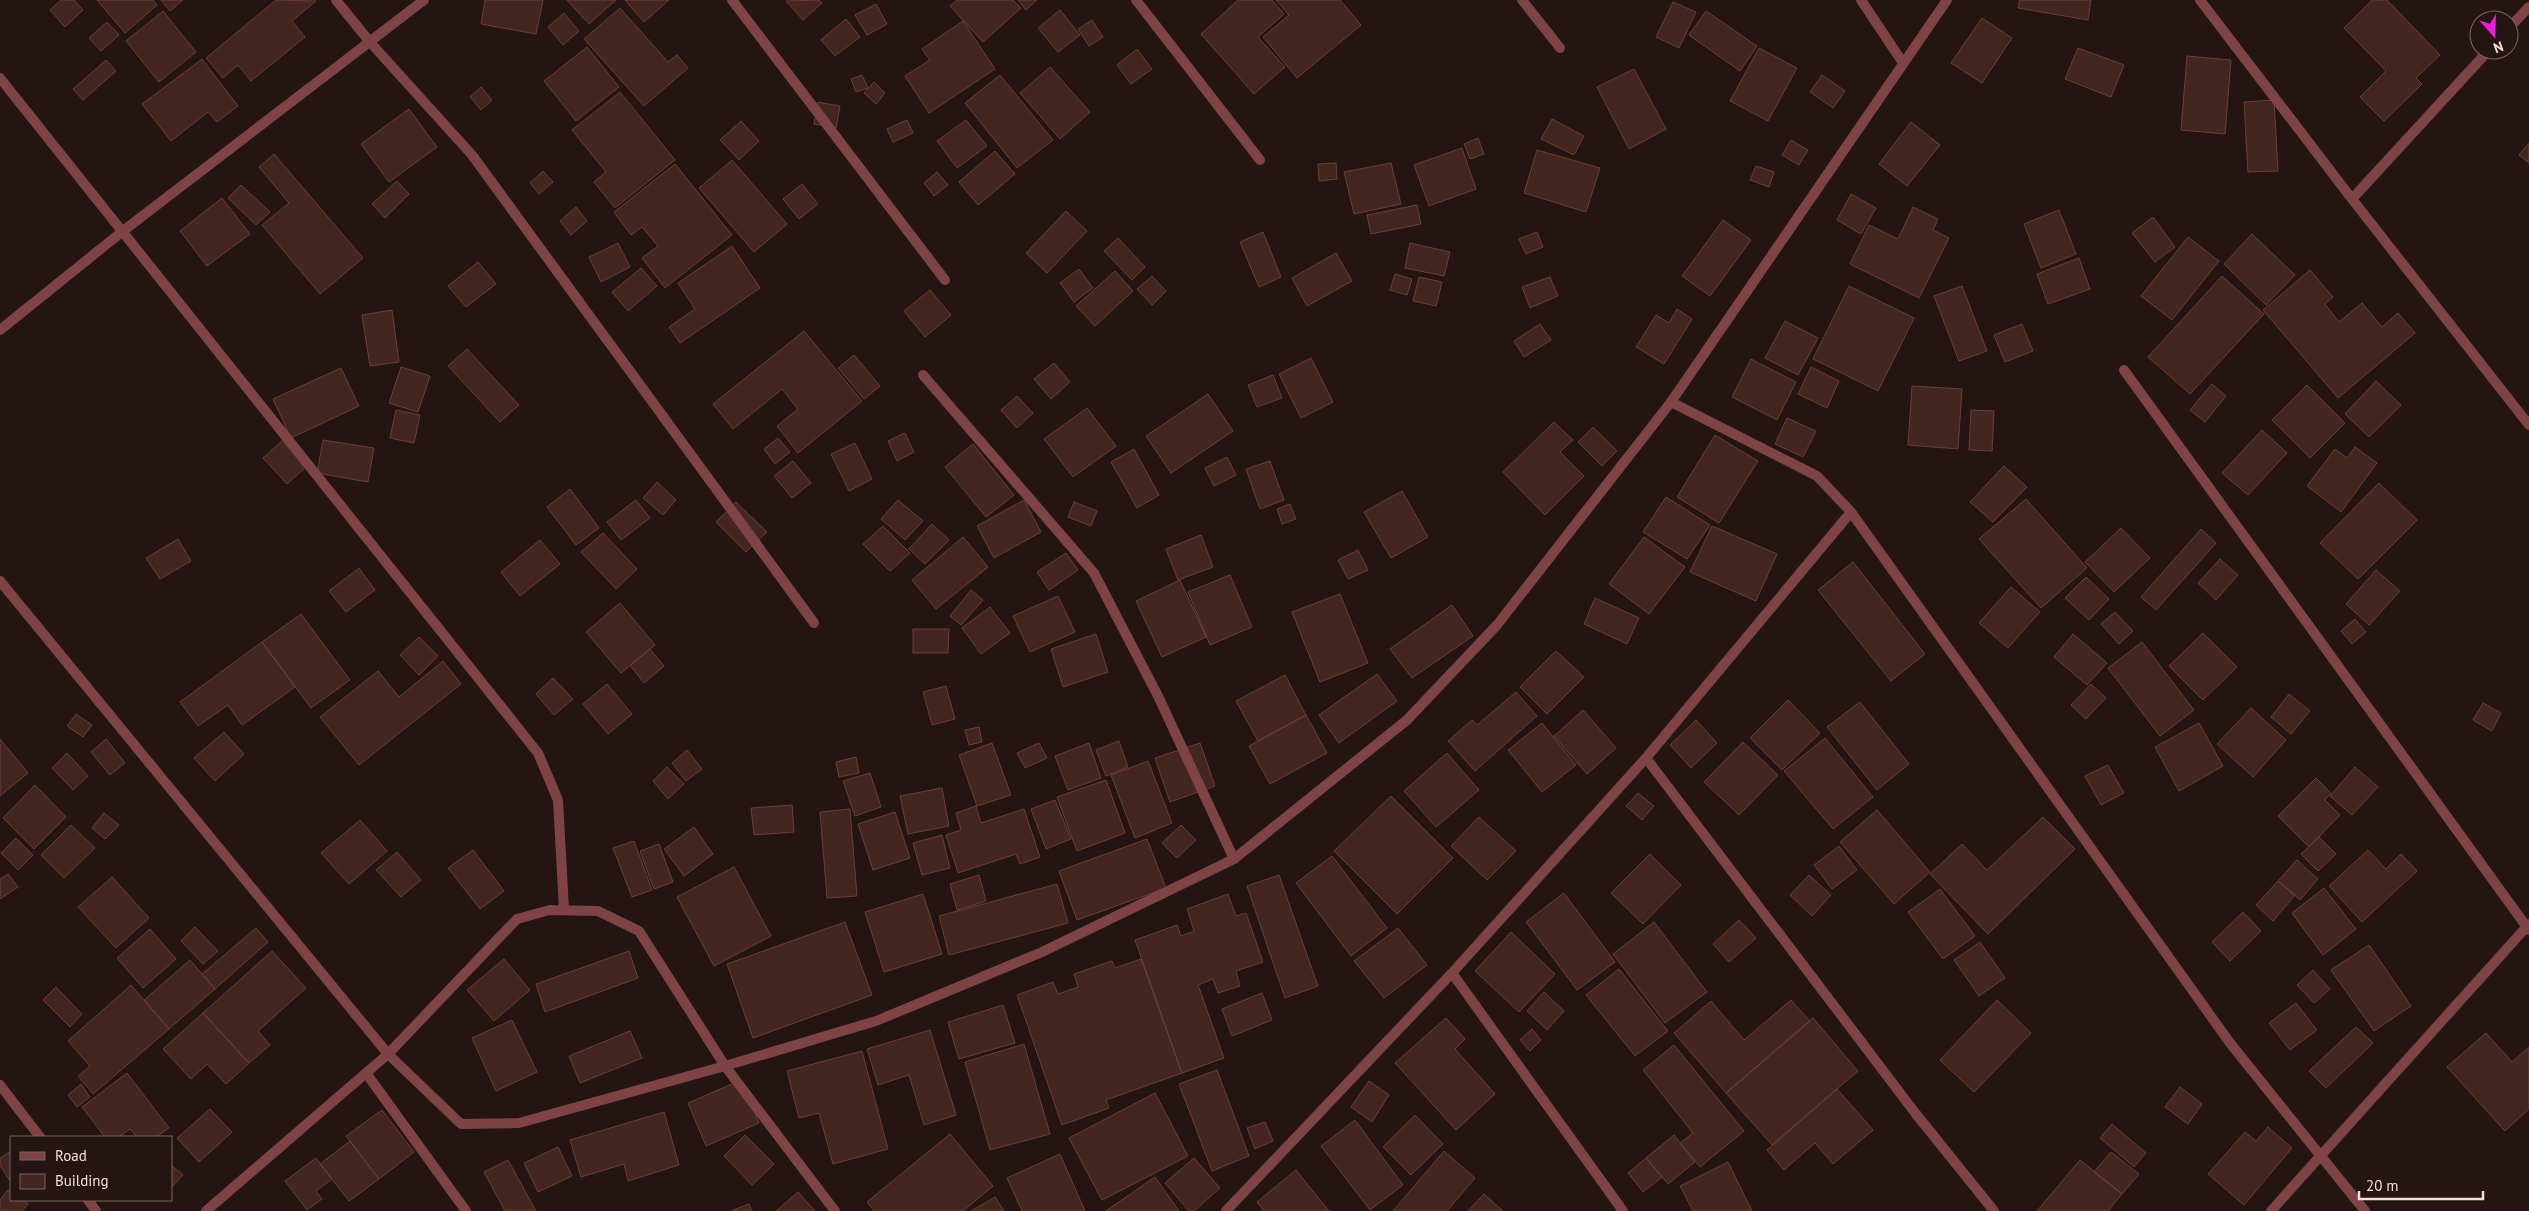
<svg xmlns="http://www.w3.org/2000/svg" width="2529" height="1211" viewBox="0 0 2529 1211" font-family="'PT Sans',sans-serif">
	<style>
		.building { fill: #442621; stroke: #6d3e36 }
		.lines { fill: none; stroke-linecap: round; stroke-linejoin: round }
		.minor { stroke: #7e4344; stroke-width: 10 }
		.tertiary { stroke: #7e4344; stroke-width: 10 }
	</style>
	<rect width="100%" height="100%" fill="#251512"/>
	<path class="building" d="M61,0h13l9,10 -18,17 -15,-17z
		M97,0h56l4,5 -32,28z
		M161,0h22l-13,11z
		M276,0l40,1 -24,20 13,16 -54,44 -13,-16 -15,13 -17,-20z
		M485,0h58l-7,34 -55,-10z
		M567,0h49l-27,24z
		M625,0h44l-25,22z
		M819,0l3,3 -19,17 -17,-19z
		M957,0h56l8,8 -38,34 -33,-36z
		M1018,0h19l-11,10z
		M1238,0h34l12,14 -26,23 27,30 -31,27 -53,-60z
		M1276,0h64l21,25 -64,53 -34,-41 26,-22z
		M2020,0h71l-3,20 -70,-12z
		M2372,0h15l53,55 -24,23 6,6 -38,37 -24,-24 26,-26 -42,-43z
		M1673,2l23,10 -17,36 -23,-11z
		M876,4l11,20 -20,11 -12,-20z
		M620,8l48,54 9,-7 11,13 -44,38 -60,-67z
		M1060,10l20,25 -22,17 -20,-24z
		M163,11l33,41 -37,30 -33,-41z
		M1706,11l51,35 -17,25 -51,-36z
		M564,13l15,18 -16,14 -15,-18z
		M1982,18l30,20 -30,45 -31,-20z
		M846,19l14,18 -25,19 -14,-16z
		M1092,20l11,17 -14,9 -11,-17z
		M963,21l32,48 -66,44 -24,-37 25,-16 -8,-11z
		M107,22l12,13 -18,16 -12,-13z
		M587,47l32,40 -43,34 -32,-40z
		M1759,48l38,20 -29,53 -38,-20z
		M2078,48l46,17 -13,32 -46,-18z
		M1137,49l15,20 -21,15 -14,-19z
		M2187,56l44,4 -6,74 -44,-4z
		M202,59l36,47 -21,16 -9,-10 -37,29 -29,-37z
		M106,60l10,11 -33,29 -10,-11z
		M1050,67l40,45 -30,27 -40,-46z
		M1634,69l32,60 -37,20 -32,-62z
		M862,75l6,13 -12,4 -5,-13z
		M1000,75l53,65 -36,28 -52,-65z
		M1822,75l23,16 -12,17 -23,-16z
		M874,82l11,11 -9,11 -12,-11z
		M481,87l11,13 -11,10 -11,-13z
		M620,92l55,68 -60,48 -21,-26 12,-10 -34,-42z
		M2274,100l4,71 -30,1 -4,-70z
		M818,102l22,4 -4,22 -22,-4z
		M409,109l28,38 -48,35 -28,-38z
		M1552,119l32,17 -10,19 -33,-16z
		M907,120l6,13 -20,9 -6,-13z
		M966,120l21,26 -30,22 -20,-27z
		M741,121l18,20 -20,19 -19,-20z
		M1911,122l29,23 -33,41 -28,-22z
		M1478,138l6,16 -14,5 -6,-15z
		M1791,140l17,10 -9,15 -17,-10z
		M2529,143v20l-10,-8z
		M1462,148l14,41 -47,17 -15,-41z
		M1537,150l63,18 -14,44 -62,-19z
		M995,151l20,23 -37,31 -19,-23z
		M274,154l89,104 -43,36 -58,-69 27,-22 -30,-36z
		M732,160l55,64 -33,28 -55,-64z
		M1336,163l1,16 -18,2 -1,-17z
		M1391,163l10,41 -47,10 -10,-42z
		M675,164l57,71 -67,53 -23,-30 16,-12 -16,-19 -11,8 -17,-23z
		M1756,166l18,6 -5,15 -19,-7z
		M543,171l10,11 -14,12 -9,-11z
		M937,172l11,13 -14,11 -10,-13z
		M397,181l12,13 -24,24 -13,-14z
		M802,184l16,20 -19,15 -16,-20z
		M241,185l29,27 -14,13 -28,-27z
		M1851,194l25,14 -15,26 -24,-14z
		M222,198l28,36 -43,32 -27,-35z
		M1417,205l4,19 -50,10 -4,-19z
		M576,207l11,14 -16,14 -11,-14z
		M1913,207l25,12 -5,11 16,8 -30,60 -69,-34 19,-39 29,14z
		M2059,210l17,44 -35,14 -17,-44z
		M1066,211l21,20 -40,42 -21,-20z
		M2153,217l22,30 -20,15 -23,-29z
		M1723,220l28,20 -41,56 -28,-20z
		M1263,232l18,45 -22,10 -19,-45z
		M1537,232l6,15 -17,7 -7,-15z
		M2252,234l43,41 -29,30 -42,-41z
		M2188,237l31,24 -47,59 -31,-24z
		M1118,238l27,29 -13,13 -28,-29z
		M618,243l12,24 -29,15 -12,-25z
		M1410,243l40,9 -6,24 -39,-8z
		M732,246l28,42 -80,55 -11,-16 26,-18 -17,-26z
		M1336,253l16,28 -45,25 -15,-28z
		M2079,258l11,31 -42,15 -11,-30z
		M478,262l18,22 -30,23 -18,-21z
		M641,268l16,18 -29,25 -16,-19z
		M1079,269l14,19 -19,14 -14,-19z
		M2310,270l23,27 -8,7 14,18 23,-19 20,24 16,-14 17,20 -77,65 -75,-88z
		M1115,271l18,20 -38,35 -19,-20z
		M1395,274l17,5 -5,16 -17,-5z
		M1152,276l14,15 -14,14 -15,-16z
		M2222,276l42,38 -74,80 -42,-37z
		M1419,277l23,5 -6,24 -23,-5z
		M1550,277l8,19 -28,12 -8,-21z
		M1849,286l65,32 -36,73 -65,-32z
		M1962,286l25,65 -28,10 -25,-65z
		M930,290l21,25 -26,22 -21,-26z
		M1677,309l15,10 -28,45 -28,-17 20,-32 13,8z
		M392,310l7,52 -29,4 -8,-51z
		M1785,321l33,17 -20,37 -33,-17z
		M1540,324l11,16 -27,17 -10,-16z
		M2022,324l11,27 -28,11 -11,-27z
		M804,331l58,70 -64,52 -21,-27 21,-17 -16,-20 -49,40 -20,-25z
		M467,349l52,56 -19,17 -52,-56z
		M854,355l26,31 -16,13 -26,-31z
		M1311,358l22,44 -32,16 -22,-44z
		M1751,359l45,23 -19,38 -45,-23z
		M1054,363l16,19 -19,17 -17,-20z
		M401,367l29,9 -12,36 -29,-9z
		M1811,367l28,14 -12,27 -29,-14z
		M341,368l18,38 -68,32 -18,-39z
		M1273,375l9,23 -25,9 -9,-22z
		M2376,381l25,24 -32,32 -24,-23z
		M2212,384l14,12 -21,26 -15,-12z
		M2307,385l38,38 -35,35 -38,-38z
		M1912,386l50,3 -4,60 -50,-4z
		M1208,394l25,37 -62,42 -25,-37z
		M1017,396l16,17 -16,15 -16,-18z
		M1087,408l29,38 -43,31 -29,-38z
		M396,410l24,5 -6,28 -24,-5z
		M1971,410l23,1 -2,40 -23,-1z
		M1787,418l29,13 -13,26 -28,-13z
		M1554,422l19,18 -13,12 24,24 -39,39 -42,-43z
		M1593,427l24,24 -15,15 -24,-24z
		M2262,430l25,23 -39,42 -26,-22z
		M905,433l9,19 -17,9 -9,-20z
		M1715,435l43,26 -39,62 -42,-26z
		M778,438l12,14 -15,12 -11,-15z
		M283,440l24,26 -20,18 -24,-26z
		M323,440l51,8 -6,34 -51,-9z
		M855,443l17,36 -23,12 -18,-37z
		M973,444l41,51 -28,22 -41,-50z
		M2355,447l22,16 -36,49 -34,-26 28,-37 12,9z
		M1134,449l25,46 -22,13 -26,-46z
		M1227,457l9,18 -22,11 -9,-18z
		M793,461l18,22 -19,15 -18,-22z
		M1270,461l14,39 -24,9 -14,-40z
		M2004,466l23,21 -34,35 -23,-20z
		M657,482l19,18 -13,15 -20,-17z
		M2379,483l38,37 -59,59 -38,-36z
		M570,489l29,39 -23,17 -29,-38z
		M1402,491l26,46 -37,21 -27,-46z
		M1666,497l44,28 -23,34 -44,-27z
		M2026,499l61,69 -46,40 -62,-69z
		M636,500l14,18 -29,22 -14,-18z
		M898,500l25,21 -18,19 -24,-21z
		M1024,500l17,32 -47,26 -17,-32z
		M736,502l31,30 -21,20 -30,-30z
		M1074,502l23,9 -6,15 -23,-9z
		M1290,504l6,15 -14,5 -5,-15z
		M932,524l17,16 -24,24 -16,-15z
		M883,526l27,27 -20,18 -27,-27z
		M1712,526l65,28 -21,47 -66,-29z
		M2121,528l29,30 -36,34 -29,-30z
		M2201,529l15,14 -60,67 -15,-13z
		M603,533l34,36 -21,20 -35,-37z
		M1201,535l12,32 -35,13 -12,-31z
		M963,537l25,30 -52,42 -24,-29z
		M1644,537l41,30 -36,47 -40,-30z
		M178,539l13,22 -31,18 -14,-21z
		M540,540l20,24 -40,32 -19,-24z
		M1358,550l10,20 -20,9 -10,-19z
		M1066,553l12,17 -29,20 -12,-18z
		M2220,559l18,16 -22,25 -18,-17z
		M1853,562l72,92 -34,27 -73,-91z
		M359,568l16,22 -29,22 -17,-21z
		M2376,570l24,21 -31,34 -23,-21z
		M1230,575l22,52 -42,18 -22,-53z
		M2086,577l23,22 -20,21 -24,-22z
		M1180,580l26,57 -44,20 -26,-56z
		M2011,587l29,25 -32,36 -29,-25z
		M971,590l12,10 -22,25 -11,-9z
		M1340,594l28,69 -48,19 -28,-70z
		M1058,596l17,36 -45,20 -17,-36z
		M1595,598l44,20 -12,26 -43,-20z
		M620,603l35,42 -34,28 -35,-41z
		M1452,605l21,31 -61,42 -22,-29z
		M990,607l20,26 -29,21 -19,-26z
		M2115,612l18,19 -14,13 -18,-20z
		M301,614l49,66 -39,28 -49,-66z
		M2355,619l11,13 -14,12 -11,-13z
		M913,629h36l-1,24h-35z
		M2203,633l34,34 -34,33 -34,-34z
		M1096,634l12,38 -45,15 -12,-38z
		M2073,634l34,29 -20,22 -33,-28z
		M419,637l19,19 -19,19 -19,-20z
		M262,642l33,45 -53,38 -14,-20 -30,21 -18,-24z
		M2142,642l52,68 -34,26 -52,-68z
		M650,649l14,17 -20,17 -14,-18z
		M1556,651l28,26 -37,37 -27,-27z
		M443,661l18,23 -102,81 -39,-48 58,-46 21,26z
		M1377,674l20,27 -58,42 -20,-28z
		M1285,675l21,40 -48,26 -22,-40z
		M553,678l20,21 -19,16 -18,-21z
		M607,684l25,30 -24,20 -25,-30z
		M2091,684l15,14 -20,21 -15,-14z
		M946,686l9,33 -23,6 -9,-33z
		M1516,692l21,24 -62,55 -27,-30 24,-21 5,5z
		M2289,694l21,17 -19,23 -20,-17z
		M1788,700l32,33 -38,37 -32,-32z
		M1860,702l49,62 -32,26 -50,-63z
		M2483,703l18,10 -9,18 -19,-11z
		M2251,708l35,32 -33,37 -36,-33z
		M1583,710l33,38 -29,26 -33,-38z
		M76,714l16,11 -9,12 -16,-11z
		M1306,715l21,38 -57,31 -21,-38z
		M1696,720l21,23 -26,25 -21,-23z
		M1542,723l34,42 -34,27 -34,-42z
		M2199,723l24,43 -44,25 -24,-44z
		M979,727l3,15 -13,3 -4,-15z
		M224,732l20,22 -29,27 -21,-23z
		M1825,738l48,59 -40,32 -49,-58z
		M0,739l28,34 -28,23z
		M106,739l19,24 -15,12 -19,-23z
		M1119,741l9,26 -22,9 -10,-26z
		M1743,742l35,33 -39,40 -35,-33z
		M992,743l19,52 -34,11 -18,-51z
		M1039,743l8,15 -22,10 -8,-15z
		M1089,743l12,35 -33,12 -13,-34z
		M1200,743l15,43 -45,16 -15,-44z
		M687,750l15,19 -16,12 -14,-18z
		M67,753l21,23 -15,14 -21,-22z
		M1447,753l32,37 -43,37 -32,-36z
		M856,757l3,16 -20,4 -3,-15z
		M1148,761l24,62 -37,15 -24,-63z
		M2108,765l16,28 -23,12 -16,-29z
		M667,767l17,17 -16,15 -15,-18z
		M2355,767l23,20 -26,28 -22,-19z
		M870,773l11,34 -26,9 -12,-35z
		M2316,778l15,15 -6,7 15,15 -31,32 -31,-31z
		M1106,780l19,53 -48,18 -20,-54z
		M35,785l31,32 -32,32 -31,-31z
		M942,788l7,38 -41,8 -8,-38z
		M1638,793l16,13 -12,14 -16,-14z
		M1391,796l62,62 -56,56 -63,-63z
		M1055,800l16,39 -25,10 -15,-40z
		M792,805l2,27 -40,3 -3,-27z
		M976,806l5,17 43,-14 16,48 -20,7 -4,-10 -58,19 -12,-38 15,-5 -5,-17z
		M850,809l7,87 -30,2 -7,-86z
		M1877,810l53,62 -36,32 -54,-62z
		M895,812l15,46 -37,12 -15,-46z
		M104,813l15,12 -14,14 -13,-11z
		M1479,817l37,34 -29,29 -36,-34z
		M2043,817l32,32 -87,85 -58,-60 32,-30 25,26z
		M360,820l27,31 -38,33 -28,-31z
		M71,825l24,23 -31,30 -23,-23z
		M1181,825l15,15 -19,18 -15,-15z
		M694,827l19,27 -29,22 -20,-27z
		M942,835l8,33 -28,7 -9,-32z
		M2319,837l17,17 -18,17 -17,-17z
		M16,838l17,17 -15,15 -17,-17z
		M1147,839l19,49 -89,32 -18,-49z
		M634,841l18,49 -20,7 -19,-49z
		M659,844l14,38 -19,7 -14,-38z
		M1839,846l18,24 -25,19 -18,-24z
		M473,850l31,41 -24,18 -32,-41z
		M2368,850l18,19 15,-15 16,17 -55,51 -33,-36z
		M397,852l24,28 -20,17 -25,-27z
		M1650,854l31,31 -38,39 -32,-31z
		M1332,856l55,72 -36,28 -55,-73z
		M2297,860l21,19 -18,21 -22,-19z
		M734,867l37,69 -57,30 -37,-69z
		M8,874l10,13 -18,12v-20z
		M979,875l7,26 -29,9 -7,-26z
		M1279,875l39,111 -33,12 -38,-112z
		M1809,875l22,20 -19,21 -22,-21z
		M112,877l37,41 -33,30 -38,-41z
		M2278,881l17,14 -22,26 -17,-16z
		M1057,884l11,39 -119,32 -10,-39z
		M2324,888l32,41 -33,26 -31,-42z
		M1940,889l35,47 -32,23 -35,-47z
		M1564,893l51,69 -38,28 -51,-68z
		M923,894l19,60 -58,18 -19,-60z
		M1228,894l8,22 10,-3 17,49 -27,9 4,15 -22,7 -5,-14 -15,6 26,73 -42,15 -47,-133 42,-15 4,11 13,-5 -7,-22z
		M2243,912l18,19 -31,30 -18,-19z
		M1739,920l17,18 -27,24 -16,-18z
		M845,922l27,73 -119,43 -26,-74z
		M1654,922l53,70 -42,31 -52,-69z
		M195,927l23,24 -15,13 -22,-23z
		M256,928l12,14 -53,47 -13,-15z
		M1398,928l29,37 -43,33 -30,-37z
		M150,929l26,30 -33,29 -26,-30z
		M1511,932l44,42 -36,38 -44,-41z
		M1980,942l25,36 -26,18 -25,-36z
		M2369,945l42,61 -37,25 -43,-61z
		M272,951l34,37 -48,43 12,14 -21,18 -46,-50z
		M629,951l9,27 -93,34 -9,-28z
		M504,959l26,31 -36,31 -27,-31z
		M1141,959l41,114 -76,27 3,8 -47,17 -45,-130 36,-13 5,12 20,-7 -4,-13 38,-13 3,7z
		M190,960l25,29 -46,40 -25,-29z
		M1619,969l49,62 -33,25 -49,-61z
		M2313,970l17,19 -16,14 -17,-18z
		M131,985l38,44 -76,65 -15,-18 12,-10 -22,-25z
		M56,987l26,27 -12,13 -27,-27z
		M1544,992l20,19 -17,19 -20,-19z
		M1262,993l10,27 -40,16 -10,-27z
		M1791,1000l19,21 -84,72 -52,-60 37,-32 33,39z
		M1997,1000l34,33 -57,59 -34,-32z
		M2296,1003l21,27 -27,20 -21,-27z
		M1003,1005l12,38 -56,16 -11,-37z
		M203,1013l46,50 -23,21 -19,-20 -16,15 -28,-30z
		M1446,1018l19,21 -10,10 40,45 -39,36 -61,-67z
		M1813,1018l45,53 -86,74 -46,-52z
		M512,1020l25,52 -41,19 -24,-53z
		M2356,1027l17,16 -47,45 -17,-17z
		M1532,1029l9,11 -11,11 -10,-11z
		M930,1030l26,85 -32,10 -15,-50 -31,10 -11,-36z
		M630,1031l12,27 -62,25 -11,-27z
		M2486,1033l26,29 17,-15v62l-24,22 -58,-64z
		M1024,1044l26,90 -60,16 -25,-88z
		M1674,1045l70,86 -44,36 -20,-24 13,-10 -50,-63z
		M862,1051l26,98 -55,15 -14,-51 -20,5 -12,-47z
		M1217,1070l32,86 -37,15 -33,-87z
		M127,1073l42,55 -13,9h-19l-7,-8 -11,8h-14l-23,-30z
		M741,1080l18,43 -53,23 -18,-43z
		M1369,1081l20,14 -17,27 -21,-15z
		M81,1084l9,13 -13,10 -9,-12z
		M2180,1087l22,17 -14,20 -23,-17z
		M1837,1089l36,41 -40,34 -18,-21 -31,27 -17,-20z
		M1155,1093l33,63 -86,44 -33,-62z
		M210,1109l22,23 -33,30 -22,-24z
		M382,1110l32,42 -35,27 -33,-43z
		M664,1112l15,53 -51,16 -4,-17 -43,13 -11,-37z
		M1415,1115l28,29 -32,31 -28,-28z
		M1355,1120l48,65 -33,25 -49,-64z
		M1265,1122l8,19 -18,8 -8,-21z
		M2112,1124l34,29 -12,14 -34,-29z
		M2268,1127l24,21 -48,57 -36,-31 37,-42 11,9z
		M950,1134l43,52 -30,25h-89l-7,-9z
		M745,1135l29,29 -22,21 -28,-29z
		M1674,1135l21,27 -27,22 -22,-26z
		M350,1141l29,38 -30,22 -29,-37z
		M558,1147l14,29 -34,16 -14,-29z
		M11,1151v30h-1l-10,-16v-7z
		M1444,1151l31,27 -28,33h-54z
		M2111,1152l28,22 -17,20 -28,-22z
		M1060,1154l25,57h-63l-15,-33z
		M316,1158l16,21 -16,12 6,8 -15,11 -22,-29z
		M1194,1158l26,30 -26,23h-5l-24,-28z
		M1646,1158l16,19 -19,15 -15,-19z
		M508,1160l28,51h-31l-21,-39z
		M2080,1160l42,34 -14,17h-71z
		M1728,1162l24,49h-59l-13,-25z
		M171,1165l12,10 -12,13z
		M1296,1170l33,41h-65l-7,-9z
		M1155,1177l24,34h-73z
		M8,1190l3,2v8h11l6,4 -6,7h-22v-11z
		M798,1192l17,19h-39z
		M1484,1194l19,17h-35z
		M995,1197l9,14h-33z
		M749,1204l3,7h-19v-1z"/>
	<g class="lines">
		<path class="minor" d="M336,0l33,41 103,114 342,468
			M732,0l213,280
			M1136,0l124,160
			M1522,0l38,48
			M1861,0l42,63
			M2200,0l152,199 137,-149
			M2509,28l20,-21
			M0,78l538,675 20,47 6,110
			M2352,199l177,226
			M0,330l123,-99 301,-231
			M2124,370l405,560
			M923,375l171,198 64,123 76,163
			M1671,402l146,74 34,36 379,531 135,168
			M0,581l388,473 129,-135 33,-9 48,1 41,20 86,135 110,145
			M1646,758l270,356 78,97
			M1452,973l171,238
			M366,1073l100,138
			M0,1085l40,52
			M88,1200l8,11
			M1226,1211l226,-238 194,-215 205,-246
			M2271,1211l258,-287"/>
		<path class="tertiary" d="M206,1211l182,-157 73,70 58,-1 206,-57 151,-45 166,-69 192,-93 173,-139 90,-95 174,-223 276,-402"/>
	</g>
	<rect x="10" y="1136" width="162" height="65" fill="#251512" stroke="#7a6562"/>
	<rect x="20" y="1152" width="25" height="8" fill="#7e4344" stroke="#7a6562"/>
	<text x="55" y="1161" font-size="15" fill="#fadddb">Road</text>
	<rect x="20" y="1174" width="25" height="15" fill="#442621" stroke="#7a6562"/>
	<text x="55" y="1186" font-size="15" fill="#fadddb">Building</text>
	<g transform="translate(2494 35) rotate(160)"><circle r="24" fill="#251512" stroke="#7a6562"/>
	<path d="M0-4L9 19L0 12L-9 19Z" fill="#e31fd8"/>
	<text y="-8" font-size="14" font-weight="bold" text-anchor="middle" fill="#fadddb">N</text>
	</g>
	<path d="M2359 1191v8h124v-8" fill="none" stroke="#fadddb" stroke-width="2.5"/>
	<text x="2366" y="1191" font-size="15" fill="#fadddb" stroke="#251512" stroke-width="4" paint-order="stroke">20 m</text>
</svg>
